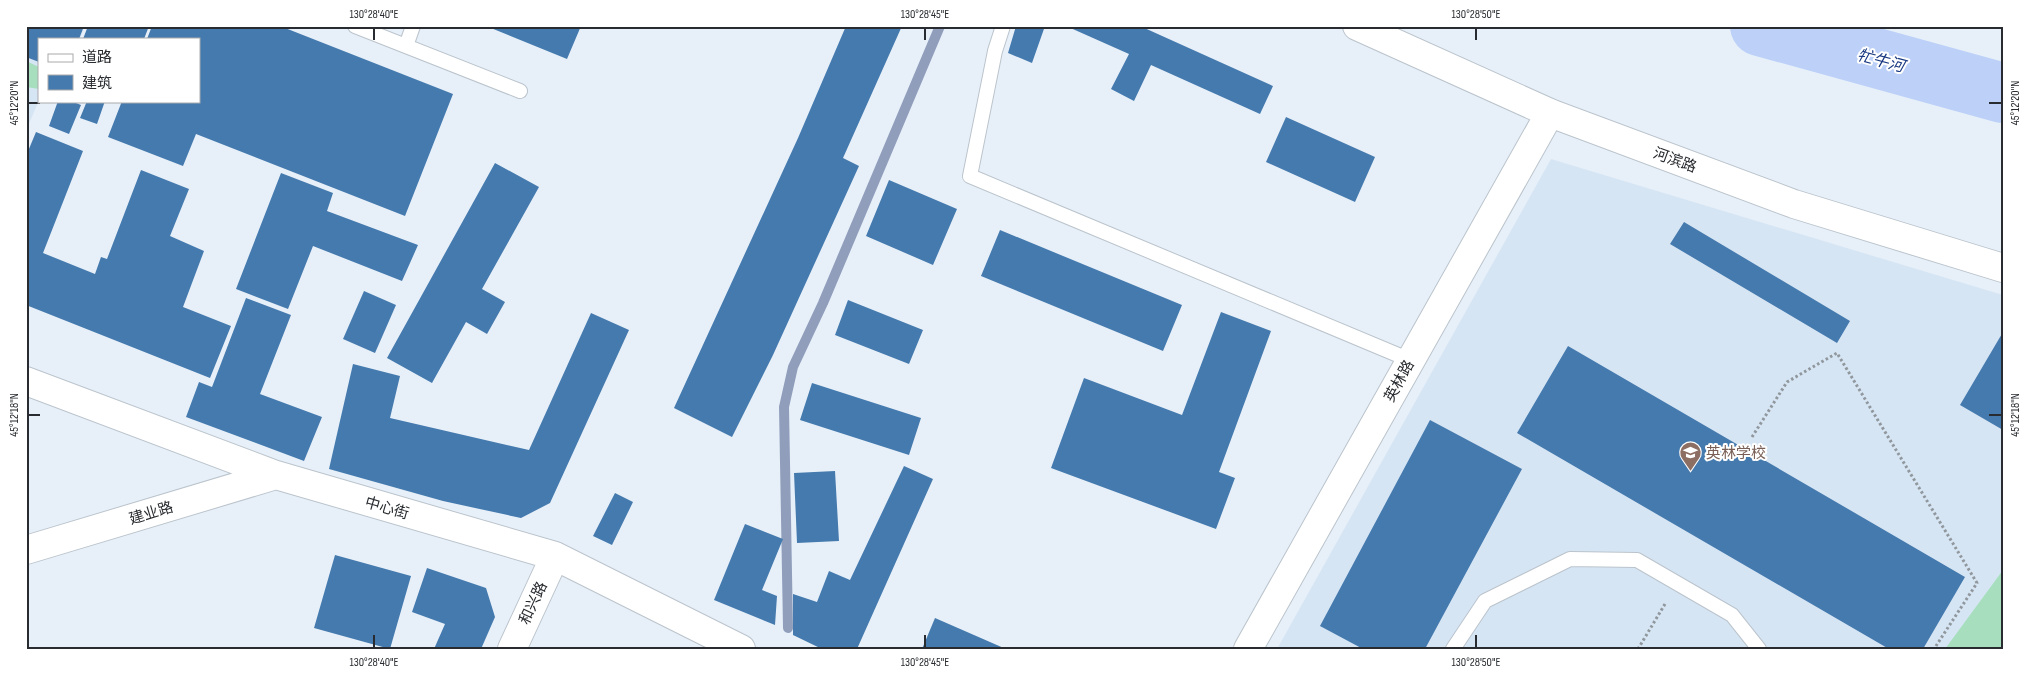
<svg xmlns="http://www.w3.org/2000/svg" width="2029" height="675" viewBox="0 0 2029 675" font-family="'Sofia Sans Condensed','Noto Sans SC',sans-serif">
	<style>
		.built { fill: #d6e5f4 }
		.green { fill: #a7dfbe }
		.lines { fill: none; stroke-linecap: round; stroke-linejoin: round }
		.stream { stroke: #909ebc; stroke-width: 10 }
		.river { stroke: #bcd0f8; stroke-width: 60 }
		.building { fill: #457aae }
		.service-casing { stroke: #bbc4cc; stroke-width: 16 }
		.minor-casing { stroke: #bbc4cc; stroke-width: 30 }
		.tertiary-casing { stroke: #bbc4cc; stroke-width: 30 }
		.secondary-casing { stroke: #bbc4cc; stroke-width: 30 }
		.path { stroke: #90979d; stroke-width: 3; stroke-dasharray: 2.5 2.5; stroke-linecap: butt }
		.service { stroke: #fff; stroke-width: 14 }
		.minor { stroke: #fff; stroke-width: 28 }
		.tertiary { stroke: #fff; stroke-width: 28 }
		.secondary { stroke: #fff; stroke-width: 28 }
		.ticks { fill: none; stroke: #282b2f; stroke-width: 2 }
		.labels { text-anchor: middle; stroke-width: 4; stroke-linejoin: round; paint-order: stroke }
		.street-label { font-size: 15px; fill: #282b2f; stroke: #fff }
		.education-label { font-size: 15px; fill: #785e54; stroke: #fff; text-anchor: start }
		.water-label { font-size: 16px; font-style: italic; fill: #193982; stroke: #fff }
		.neatline { fill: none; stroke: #282b2f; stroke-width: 2 }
		.ticks-label { font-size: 12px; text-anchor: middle; fill: #282b2f }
	</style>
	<rect width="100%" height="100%" fill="#e7f0f9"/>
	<path class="built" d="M26,26h59l-5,13h-41v61l-13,31z
		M1551,159l452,136v354h-726z"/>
	<path class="green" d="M26,61l13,6v22l-13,-2z
		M2003,570v79h-58z"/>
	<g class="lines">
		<path class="stream" d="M788,628l-4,-221 9,-40 30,-64 117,-277"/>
		<path class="river" d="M1760,26l243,67"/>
	</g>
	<path class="building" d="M26,26h58l-5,13h-40v23l-13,-5z
		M88,26h61l-5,13h-61z
		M152,26h128l173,68 -48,122 -209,-82 -13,32 -75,-29 14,-36h77v-62h-52z
		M486,26h95l-14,33z
		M846,26h56l-59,132 16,8 -86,189 -41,82 -58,-29 124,-270z
		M1016,26h29l-13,37 -24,-10z
		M1066,26h74l133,60 -13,28 -109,-49 -17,36 -23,-12 18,-35z
		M58,101h13l10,4 -12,29 -20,-8z
		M87,101h18l-8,23 -17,-6z
		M1286,117l89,40 -20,45 -89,-40z
		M36,132l47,19 -40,102 52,21 6,-17 6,2 34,-89 48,19 -19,47 34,15 -21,56 48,19 -21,52 -184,-73v-149z
		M495,163l44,24 -57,102 23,13 -18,32 -21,-12 -34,61 -45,-25z
		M281,173l52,20 -6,18 91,34 -16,36 -89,-35 -25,63 -52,-20z
		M889,180l68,29 -24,56 -67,-29z
		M1684,222l166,99 -13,22 -167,-99z
		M1000,230l182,75 -19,46 -182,-75z
		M364,291l32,14 -21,48 -32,-14z
		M246,298l45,17 -31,79 62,23 -18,44 -118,-44 13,-35 13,5z
		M848,300l75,30 -14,34 -74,-29z
		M1221,312l50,19 -52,141 16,6 -19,51 -165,-61 33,-90 98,37z
		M591,313l38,17 -79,173 -29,15 -78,-17 -114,-32 24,-105 47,12 -10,42 139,32z
		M2003,332v98l-43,-25z
		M1568,346l397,231 -42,72h-34l-372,-216z
		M812,383l109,35 -12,37 -109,-35z
		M1430,420l92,49 -97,180h-62l-43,-23z
		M904,466l29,13 -76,170h-35l-29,-14v-41l24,8 12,-31 21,9z
		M835,471l4,70 -42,2 -3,-70z
		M615,493l18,9 -21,43 -19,-9z
		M745,524l38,15 -21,51 15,6 -2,29 -61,-25z
		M335,555l76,21 -21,73 -76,-21z
		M427,568l59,20 9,29 -14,32h-47l11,-25 -33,-12z
		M935,618l71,31h-84z"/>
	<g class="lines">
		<defs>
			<path id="service" d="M355,26l165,65
				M1003,26l-8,25 -25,125 440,184
				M406,46l7,-20
				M1453,649l32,-48 85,-42 67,1 95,55 27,34"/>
			<path id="minor" d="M1248,649l302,-536"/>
			<path id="tertiary" d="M26,381l250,94 279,81 186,93
				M26,550l250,-75
				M512,649l43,-93"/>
			<path id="secondary" d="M1357,26l193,87 244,91 209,64"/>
		</defs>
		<use href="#service" class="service-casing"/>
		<use href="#minor" class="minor-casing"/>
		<use href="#tertiary" class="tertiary-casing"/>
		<use href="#secondary" class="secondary-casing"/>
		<path class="path" d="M1752,437l35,-55 50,-29 140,230 -43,66
			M1638,649l27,-45"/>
		<use href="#service" class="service"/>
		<use href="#minor" class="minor"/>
		<use href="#tertiary" class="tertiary"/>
		<use href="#secondary" class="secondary"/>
	</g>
	<path class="ticks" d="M374,28v12M925,28v12M1476,28v12M28,103h12M1989,103h13M28,415h12M1989,415h13M374,635v13M925,635v13M1476,635v13"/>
	<defs>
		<symbol id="school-pin" viewBox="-11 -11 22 30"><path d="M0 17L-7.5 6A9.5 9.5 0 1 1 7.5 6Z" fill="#8d6e63" stroke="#fff"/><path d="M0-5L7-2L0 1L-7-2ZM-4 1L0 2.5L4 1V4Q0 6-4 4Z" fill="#fff"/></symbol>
	</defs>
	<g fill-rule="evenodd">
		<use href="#school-pin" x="1678" y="440" width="25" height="34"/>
	</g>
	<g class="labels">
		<g class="street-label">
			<text transform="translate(1675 160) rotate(20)" y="5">河滨路</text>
			<text transform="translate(1399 381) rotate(-61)" y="5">英林路</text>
			<text transform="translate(387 508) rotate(16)" y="5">中心街</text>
			<text transform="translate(151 513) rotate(-17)" y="5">建业路</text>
			<text transform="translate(533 603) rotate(-65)" y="5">和兴路</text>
		</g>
		<g class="education-label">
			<text x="1706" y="458">英林学校</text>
		</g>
		<g class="water-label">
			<text transform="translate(1881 60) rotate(15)" y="6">牤牛河</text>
		</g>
	</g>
	<rect width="2029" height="675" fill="none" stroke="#ffffff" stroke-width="55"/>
	<rect x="38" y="38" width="162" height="65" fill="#ffffff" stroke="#a9aaac"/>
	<rect x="48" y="54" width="25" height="8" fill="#ffffff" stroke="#a9aaac"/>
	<text x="82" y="62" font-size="15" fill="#282b2f">道路</text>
	<rect x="48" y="75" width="25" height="15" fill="#457aae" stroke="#a9aaac"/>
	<text x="82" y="88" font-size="15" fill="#282b2f">建筑</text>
	<rect x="28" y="28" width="1974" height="620" class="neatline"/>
	<g class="ticks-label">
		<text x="374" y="18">130°28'40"E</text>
		<text x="925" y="18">130°28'45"E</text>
		<text x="1476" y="18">130°28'50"E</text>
		<text transform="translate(14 103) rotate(-90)" y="4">45°12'20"N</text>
		<text transform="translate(2015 103) rotate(-90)" y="4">45°12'20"N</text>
		<text transform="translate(14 415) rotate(-90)" y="4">45°12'18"N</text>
		<text transform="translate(2015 415) rotate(-90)" y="4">45°12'18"N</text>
		<text x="374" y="666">130°28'40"E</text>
		<text x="925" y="666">130°28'45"E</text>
		<text x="1476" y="666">130°28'50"E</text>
	</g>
</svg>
